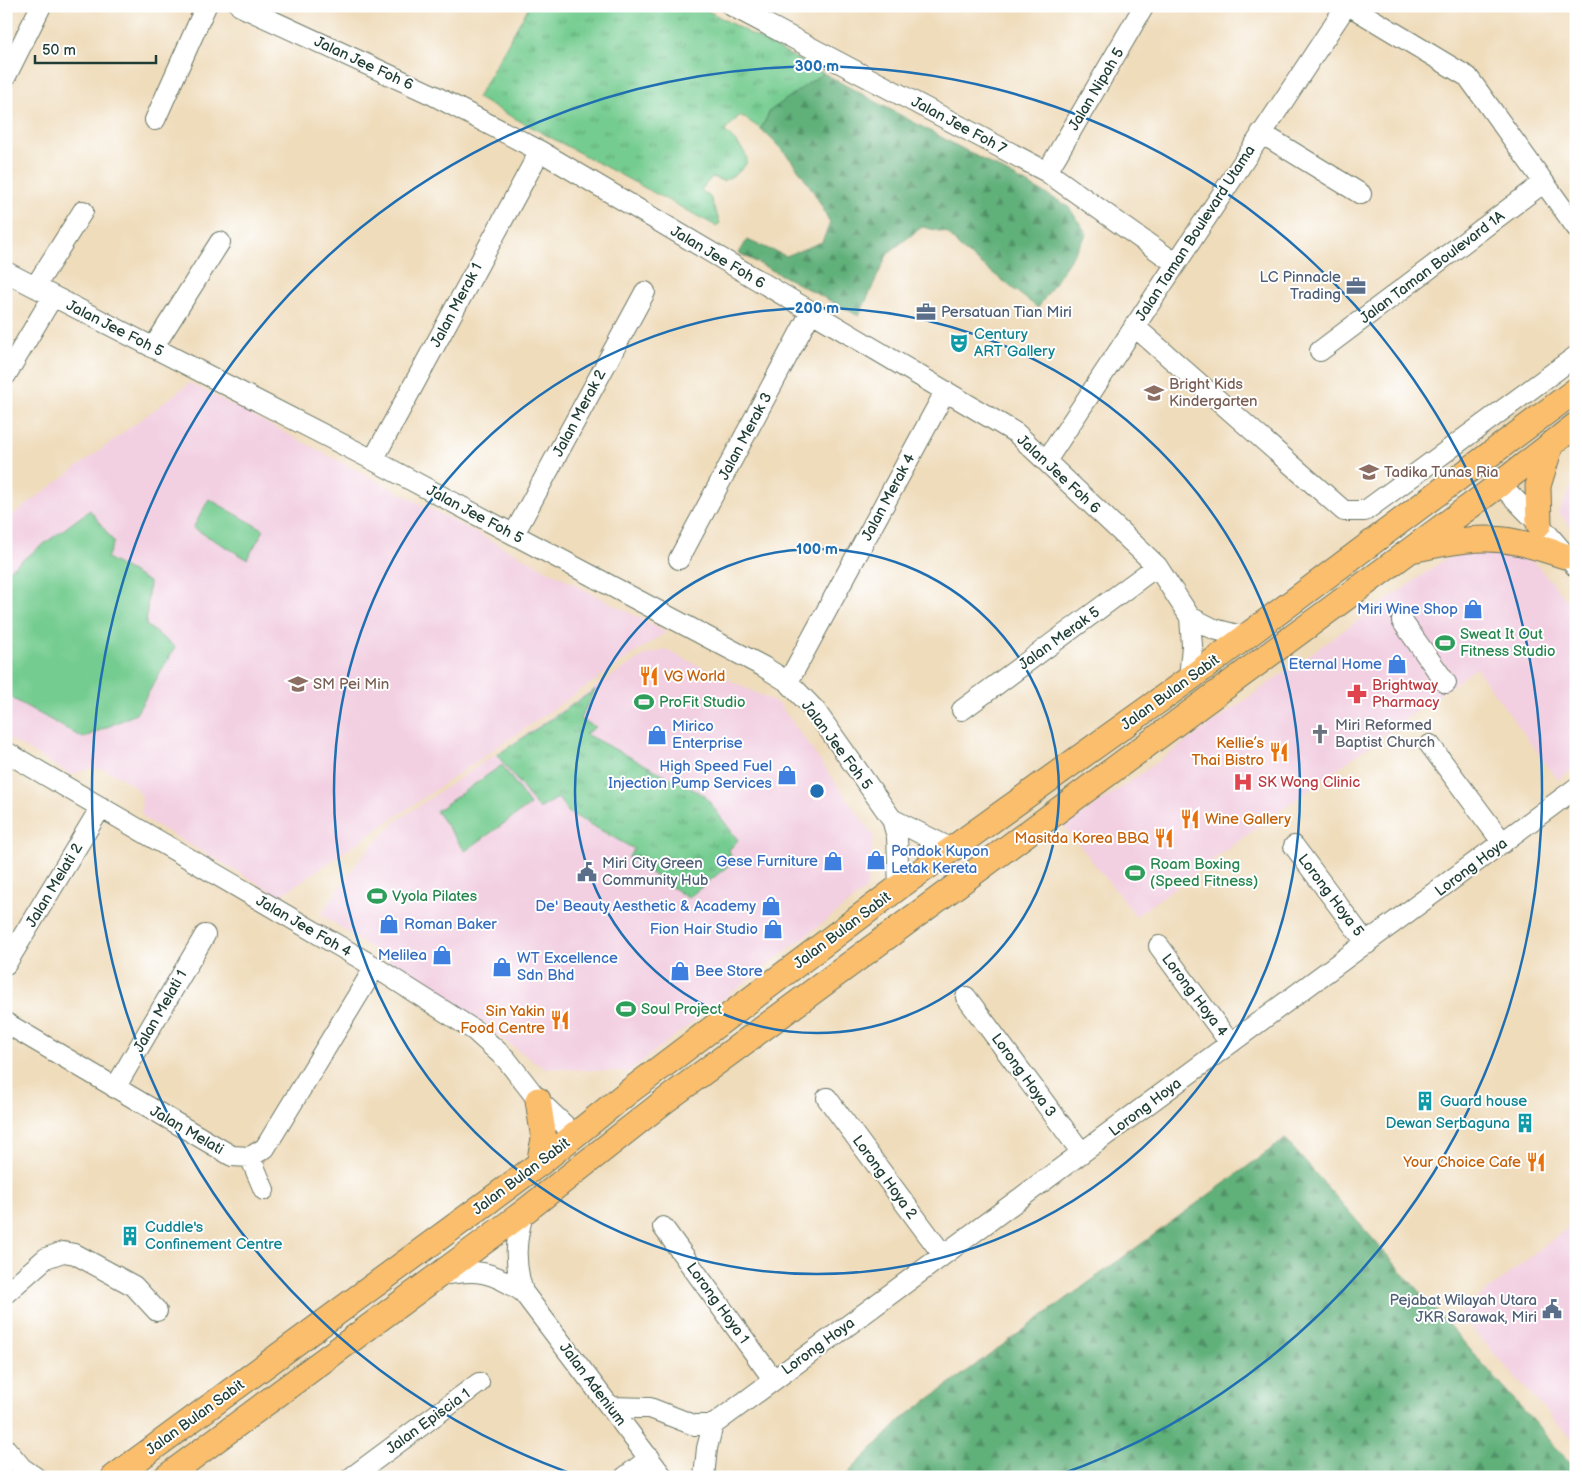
<svg xmlns="http://www.w3.org/2000/svg" width="1582" height="1483" viewBox="0 0 1582 1483" font-family="'Balsamiq Sans',sans-serif">
	<style>
		.built { fill: #f2cfe1 }
		.grass { fill: url(#grass-tufts); stroke: #4a8462 }
		.forest { fill: url(#forest-firs); stroke: #407657 }
		.garden { fill: #75cc90; stroke: #4a8462 }
		.lines { fill: none; stroke-linecap: round; stroke-linejoin: round }
		.minor-casing { stroke: #687563; stroke-width: 22 }
		.major-casing { stroke: #687563; stroke-width: 27 }
		.minor { stroke: #fff; stroke-width: 20 }
		.major { stroke: #fabe6d; stroke-width: 25 }
		.ring { fill: none; stroke: #1f6fb2; stroke-width: 2.5 }
		.labels { text-anchor: middle; stroke-width: 4; stroke-linejoin: round; paint-order: stroke }
		.street-label { font-size: 15px; fill: #1f3d34; stroke: #fff }
		.service-label { font-size: 15px; fill: #4e5e75; stroke: #fff; text-anchor: end }
		.culture-label { font-size: 15px; fill: #0d838f; stroke: #fff; text-anchor: start }
		.education-label { font-size: 15px; fill: #785e54; stroke: #fff; text-anchor: start }
		.shop-label { font-size: 15px; fill: #366cbe; stroke: #fff; text-anchor: end }
		.leisure-label { font-size: 15px; fill: #27864d; stroke: #fff; text-anchor: start }
		.food-label { font-size: 15px; fill: #c56008; stroke: #fff; text-anchor: end }
		.health-label { font-size: 15px; fill: #be3a42; stroke: #fff; text-anchor: start }
		.worship-label { font-size: 15px; fill: #5b616d; stroke: #fff; text-anchor: start }
		.centre { fill: #1f6fb2; stroke: #fff; stroke-width: 2.5 }
		.ring-label { font-size: 15px; text-anchor: middle; font-weight: bold; fill: #1f6fb2; stroke: #fff; stroke-width: 4; stroke-linejoin: round; paint-order: stroke }
	</style>
	<defs>
		<pattern id="grass-tufts" width="24" height="20" patternUnits="userSpaceOnUse" patternTransform="scale(1.25)"><rect width="24" height="20" fill="#75cc90"/><path d="M3 7l-1-3M5 7V3M7 7l1-3M15 17l-1-3M17 17v-4M19 17l1-3" fill="none" stroke="#5fa776"/></pattern>
		<pattern id="forest-firs" width="22" height="20" patternUnits="userSpaceOnUse" patternTransform="scale(1.25)"><rect width="22" height="20" fill="#60b07a"/><path d="M5 1l3.5 6h-7zM16 11l3.5 6h-7z" fill="#4f9065"/></pattern>
	</defs>
	<rect width="100%" height="100%" fill="#fff"/>
	<filter id="ink" filterUnits="userSpaceOnUse"><feTurbulence type="fractalNoise" baseFrequency=".02" numOctaves="2"/><feDisplacementMap in="SourceGraphic" scale="10" xChannelSelector="R" yChannelSelector="G"/><feConvolveMatrix kernelMatrix="1 2 1 2 8 2 1 2 1" color-interpolation-filters="sRGB"/></filter>
	<filter id="wash" filterUnits="userSpaceOnUse"><feTurbulence type="fractalNoise" baseFrequency=".0096" numOctaves="4" result="noise"/><feDisplacementMap in="SourceGraphic" scale="20" xChannelSelector="R" yChannelSelector="G"/><feGaussianBlur stdDeviation="1.12" result="paint"/><feColorMatrix in="noise" values="0 0 0 0 0 0 0 0 0 0 0 0 0 0 0 0 0 1.4 0 .05"/><feComposite in="paint" operator="in"/></filter>
	<g filter="url(#wash)">
		<rect width="100%" height="100%" fill="#efdcbb"/>
		<path class="built" d="M190,383l476,249 -386,264 -135,-77 -4,-7 1,-15 -7,-10 -14,-10 -19,-8h-13l-18,6 -65,-38v-217z
			M1576,478v55l-18,-21z
			M1492,546l43,17 41,48v156l-18,13 -82,-112 -340,248 -71,-89 380,-268z
			M666,650l113,54 95,132 -8,54 -238,182 -84,-4 -223,-154 42,-59 33,-34 222,-149 29,-18z
			M1576,1221v223l-118,-130z"/>
		<path class="grass" d="M529,6h170l124,67 -53,38 -9,18 -21,-14 -15,16c21,22 37,31 -2,50l-11,-4 -11,13 9,7 10,26 -4,3 -239,-128z
			M596,689l-16,30 16,8 -11,7 119,61 34,45 -9,10 4,12 -45,36 -60,-40 6,-9 -66,-37 -10,-14 -19,11 -42,-54z"/>
		<path class="forest" d="M823,73l245,133 19,28 -49,74 -79,-61 -11,-14 -26,-6 -34,26 -29,63 -120,-63 8,-13 39,16 36,-14 8,-19c-17,-37 -39,-67 -69,-94l9,-18z
			M1285,1139l291,331v7h-732l59,-59z"/>
		<path class="garden" d="M209,499l55,31 -17,29 -54,-31z
			M90,510l24,32 -7,16 42,24 -3,43 29,22 -39,67 -53,24 -77,-43v-123z
			M502,765l28,40 -65,46 -29,-40z"/>
	</g>
	<g filter="url(#ink)">
		<g class="lines">
			<defs>
				<path id="minor" d="M240,6l193,89 107,56 476,282 141,133 33,51 2,29 -3,33
					M732,6l315,166 128,91
					M1350,6l118,71 108,150
					M6,76l35,-70
					M155,120l51,-114
					M1261,133l100,61
					M1047,172l97,-166
					M6,272l367,188 391,207 24,15 27,28 77,109 5,18 2,50
					M35,287l48,-76
					M1134,326l210,185h21l211,-155
					M153,348l67,-106
					M1320,351l223,-168
					M6,375l47,-79
					M373,460l167,-309
					M1046,461l300,-455
					M1500,484l39,40 37,43
					M514,534l131,-242
					M679,559l132,-247
					M1190,617l24,12 31,8
					M1402,621l44,62
					M788,682l157,-290
					M962,710l195,-144
					M1430,745l73,98
					M6,752l369,215 99,63 32,29 32,41 37,35
					M892,819l60,30
					M1294,846l73,98
					M1159,946l71,97
					M6,964l95,-157
					M966,997l116,156
					M6,1023l226,133 18,1 15,-9 110,-181
					M115,1088l90,-153
					M827,1098l116,157
					M250,1157l14,33
					M663,1227l110,152
					M439,1276c37,-8 53,-5 84,16l140,185
					M523,1292c-9,-29 -8,-52 1,-80
					M6,1293l40,-35 17,-6 12,2 59,32 23,25
					M611,1407l39,1 44,17h19l863,-637
					M6,1449l16,19 13,9
					M352,1477l127,-94
					M625,1477l25,-19
					M704,1477l3,-29 6,-23"/>
				<path id="major" d="M1539,524l-1,-38 13,-42
					M1416,549c32,-7 67,-14 100,-7 17,3 33,9 49,14
					M538,1100l6,39 -5,25
					M114,1477l425,-313 88,-71 272,-206 290,-208 387,-289
					M166,1477l358,-265 138,-109 838,-619 76,-59"/>
			</defs>
			<use href="#minor" class="minor-casing"/>
			<use href="#major" class="major-casing"/>
			<use href="#minor" class="minor"/>
			<use href="#major" class="major"/>
		</g>
	</g>
	<g class="ring">
		<circle cx="817" cy="791" r="242"/>
		<circle cx="817" cy="791" r="483"/>
		<path d="M581 1477A725 725 0 1 1 1053 1477"/>
	</g>
	<defs>
		<symbol id="office-bare" viewBox="-9 -9 18 18"><path d="M-6-3h4V-5.5h4V-3h4V5H-6ZM-1-4.5V-3h2v-1.5ZM-6 0V1H6V0Z" fill="#5c6f8a" stroke="#fff" stroke-width="2.5" paint-order="stroke"/></symbol>
		<symbol id="theatre-bare" viewBox="-9 -9 18 18"><path d="M-5-5.5Q0-4 5-5.5V0Q5 5 0 6Q-5 5-5 0ZM-3.3-2.5H-1v1.5H-3.3ZM1-2.5H3.3v1.5H1ZM-2.8 1Q0 5.5 2.8 1Z" fill="#0f9aa8" stroke="#fff" stroke-width="2.5" paint-order="stroke"/></symbol>
		<symbol id="school-bare" viewBox="-9 -9 18 18"><path d="M0-5L7-2L0 1L-7-2ZM-4 1L0 2.5L4 1V4Q0 6-4 4Z" fill="#8d6e63" stroke="#fff" stroke-width="2.5" paint-order="stroke"/></symbol>
		<symbol id="shop-bare" viewBox="-9 -9 18 18"><path d="M-5-2.5h2.3a2.7 3.5 0 0 1 5.4 0H5L5.5 6h-11ZM-1.5-2.5h3a1.5 2.3 0 0 0-3 0Z" fill="#3f7fe0" stroke="#fff" stroke-width="2.5" paint-order="stroke"/></symbol>
		<symbol id="stadium-bare" viewBox="-9 -9 18 18"><path d="M0-5a6.5 5 0 1 0 0 10a6.5 5 0 1 0 0-10ZM-3.5-1.8h7v3.6h-7Z" fill="#2e9e5b" stroke="#fff" stroke-width="2.5" paint-order="stroke"/></symbol>
		<symbol id="restaurant-bare" viewBox="-9 -9 18 18"><path d="M-5-6h1v4h1v-4h1v4h1v-4h1v5L-1.5 .5V6h-2V.5L-5-1ZM5-6V6H3V1.5H1.5Q1.5-4 5-6Z" fill="#e8710a" stroke="#fff" stroke-width="2.5" paint-order="stroke"/></symbol>
		<symbol id="pharmacy-bare" viewBox="-9 -9 18 18"><path d="M-2-6h4v4h4v4h-4v4h-4v-4h-4v-4h4Z" fill="#e0444e" stroke="#fff" stroke-width="2.5" paint-order="stroke"/></symbol>
		<symbol id="church-bare" viewBox="-9 -9 18 18"><path d="M-1.2-6h2.4v3.5h3.3v2.4h-3.3V6h-2.4V-.1h-3.3v-2.4h3.3Z" fill="#6b7280" stroke="#fff" stroke-width="2.5" paint-order="stroke"/></symbol>
		<symbol id="hospital-bare" viewBox="-9 -9 18 18"><path d="M-5-5h3v3.5h4V-5h3V5h-3V1.5h-4V5h-3Z" fill="#e0444e" stroke="#fff" stroke-width="2.5" paint-order="stroke"/></symbol>
		<symbol id="civic-bare" viewBox="-9 -9 18 18"><path d="M-.6-6.5H3V-4.5H.6V-3L4-1V1h2V6H-6V1h2V-1L-.6-3ZM-1.2 2.5V6h2.4V2.5Z" fill="#5c6f8a" stroke="#fff" stroke-width="2.5" paint-order="stroke"/></symbol>
		<symbol id="building-bare" viewBox="-9 -9 18 18"><path d="M-4-6H4V6H1V3H-1V6H-4ZM-2.5-4.3h1.7v1.8h-1.7ZM.8-4.3h1.7v1.8H.8ZM-2.5-1h1.7V.8h-1.7ZM.8-1h1.7V.8H.8Z" fill="#0f9aa8" stroke="#fff" stroke-width="2.5" paint-order="stroke"/></symbol>
	</defs>
	<g fill-rule="evenodd">
		<use href="#office-bare" x="1342" y="272" width="28" height="28"/>
		<use href="#office-bare" x="912" y="298" width="28" height="28"/>
		<use href="#theatre-bare" x="945" y="329" width="28" height="28"/>
		<use href="#school-bare" x="1140" y="379" width="28" height="28"/>
		<use href="#school-bare" x="1355" y="458" width="28" height="28"/>
		<use href="#shop-bare" x="1459" y="595" width="28" height="28"/>
		<use href="#stadium-bare" x="1431" y="629" width="28" height="28"/>
		<use href="#shop-bare" x="1383" y="650" width="28" height="28"/>
		<use href="#restaurant-bare" x="635" y="662" width="28" height="28"/>
		<use href="#school-bare" x="284" y="670" width="28" height="28"/>
		<use href="#pharmacy-bare" x="1343" y="680" width="28" height="28"/>
		<use href="#stadium-bare" x="630" y="688" width="28" height="28"/>
		<use href="#church-bare" x="1306" y="720" width="28" height="28"/>
		<use href="#shop-bare" x="643" y="721" width="28" height="28"/>
		<use href="#restaurant-bare" x="1265" y="738" width="28" height="28"/>
		<use href="#shop-bare" x="773" y="761" width="28" height="28"/>
		<use href="#hospital-bare" x="1229" y="768" width="28" height="28"/>
		<use href="#restaurant-bare" x="1176" y="805" width="28" height="28"/>
		<use href="#restaurant-bare" x="1150" y="824" width="28" height="28"/>
		<use href="#shop-bare" x="862" y="846" width="28" height="28"/>
		<use href="#shop-bare" x="819" y="847" width="28" height="28"/>
		<use href="#civic-bare" x="573" y="858" width="28" height="28"/>
		<use href="#stadium-bare" x="1121" y="859" width="28" height="28"/>
		<use href="#stadium-bare" x="363" y="882" width="28" height="28"/>
		<use href="#shop-bare" x="757" y="892" width="28" height="28"/>
		<use href="#shop-bare" x="375" y="910" width="28" height="28"/>
		<use href="#shop-bare" x="759" y="915" width="28" height="28"/>
		<use href="#shop-bare" x="428" y="941" width="28" height="28"/>
		<use href="#shop-bare" x="488" y="953" width="28" height="28"/>
		<use href="#shop-bare" x="666" y="957" width="28" height="28"/>
		<use href="#stadium-bare" x="612" y="995" width="28" height="28"/>
		<use href="#restaurant-bare" x="546" y="1006" width="28" height="28"/>
		<use href="#building-bare" x="1411" y="1087" width="28" height="28"/>
		<use href="#building-bare" x="1511" y="1109" width="28" height="28"/>
		<use href="#restaurant-bare" x="1522" y="1148" width="28" height="28"/>
		<use href="#building-bare" x="116" y="1222" width="28" height="28"/>
		<use href="#civic-bare" x="1538" y="1295" width="28" height="28"/>
	</g>
	<g class="labels">
		<g class="street-label">
			<text transform="translate(364 63) rotate(25)" y="5">Jalan Jee Foh 6</text>
			<text transform="translate(1096 89) rotate(-59)" y="5">Jalan Nipah 5</text>
			<text transform="translate(959 125) rotate(28)" y="5">Jalan Jee Foh 7</text>
			<text transform="translate(1195 233) rotate(-57)" y="5">Jalan Taman Boulevard Utama</text>
			<text transform="translate(718 257) rotate(31)" y="5">Jalan Jee Foh 6</text>
			<text transform="translate(1432 267) rotate(-37)" y="5">Jalan Taman Boulevard 1A</text>
			<text transform="translate(456 305) rotate(-62)" y="5">Jalan Merak 1</text>
			<text transform="translate(115 328) rotate(27)" y="5">Jalan Jee Foh 5</text>
			<text transform="translate(579 413) rotate(-62)" y="5">Jalan Merak 2</text>
			<text transform="translate(745 436) rotate(-62)" y="5">Jalan Merak 3</text>
			<text transform="translate(1059 474) rotate(43)" y="5">Jalan Jee Foh 6</text>
			<text transform="translate(888 497) rotate(-62)" y="5">Jalan Merak 4</text>
			<text transform="translate(475 514) rotate(28)" y="5">Jalan Jee Foh 5</text>
			<text transform="translate(1059 638) rotate(-36)" y="5">Jalan Merak 5</text>
			<text transform="translate(1170 692) rotate(-36)" y="5">Jalan Bulan Sabit</text>
			<text transform="translate(837 745) rotate(53)" y="5">Jalan Jee Foh 5</text>
			<text transform="translate(1471 867) rotate(-37)" y="5">Lorong Hoya</text>
			<text transform="translate(54 885) rotate(-59)" y="5">Jalan Melati 2</text>
			<text transform="translate(1331 895) rotate(53)" y="5">Lorong Hoya 5</text>
			<text transform="translate(304 926) rotate(30)" y="5">Jalan Jee Foh 4</text>
			<text transform="translate(842 930) rotate(-37)" y="5">Jalan Bulan Sabit</text>
			<text transform="translate(1195 995) rotate(53)" y="5">Lorong Hoya 4</text>
			<text transform="translate(160 1011) rotate(-60)" y="5">Jalan Melati 1</text>
			<text transform="translate(1024 1075) rotate(54)" y="5">Lorong Hoya 3</text>
			<text transform="translate(1145 1107) rotate(-37)" y="5">Lorong Hoya</text>
			<text transform="translate(187 1130) rotate(30)" y="5">Jalan Melati</text>
			<text transform="translate(521 1176) rotate(-37)" y="5">Jalan Bulan Sabit</text>
			<text transform="translate(885 1177) rotate(54)" y="5">Lorong Hoya 2</text>
			<text transform="translate(718 1303) rotate(54)" y="5">Lorong Hoya 1</text>
			<text transform="translate(818 1346) rotate(-36)" y="5">Lorong Hoya</text>
			<text transform="translate(593 1384) rotate(53)" y="5">Jalan Adenium</text>
			<text transform="translate(195 1417) rotate(-36)" y="5">Jalan Bulan Sabit</text>
			<text transform="translate(428 1421) rotate(-36)" y="5">Jalan Episcia 1</text>
		</g>
		<g class="service-label">
			<text x="1341" y="282">LC Pinnacle<tspan x="1341" dy="17">Trading</tspan></text>
			<text x="941" y="317" text-anchor="start">Persatuan Tian Miri</text>
			<text x="602" y="868" text-anchor="start">Miri City Green<tspan x="602" dy="17">Community Hub</tspan></text>
			<text x="1537" y="1305">Pejabat Wilayah Utara<tspan x="1537" dy="17">JKR Sarawak, Miri</tspan></text>
		</g>
		<g class="culture-label">
			<text x="974" y="339">Century<tspan x="974" dy="17">ART Gallery</tspan></text>
			<text x="1440" y="1106">Guard house</text>
			<text x="1510" y="1128" text-anchor="end">Dewan Serbaguna</text>
			<text x="145" y="1232">Cuddle's<tspan x="145" dy="17">Confinement Centre</tspan></text>
		</g>
		<g class="education-label">
			<text x="1169" y="389">Bright Kids<tspan x="1169" dy="17">Kindergarten</tspan></text>
			<text x="1384" y="477">Tadika Tunas Ria</text>
			<text x="313" y="689">SM Pei Min</text>
		</g>
		<g class="shop-label">
			<text x="1458" y="614">Miri Wine Shop</text>
			<text x="1382" y="669">Eternal Home</text>
			<text x="672" y="731" text-anchor="start">Mirico<tspan x="672" dy="17">Enterprise</tspan></text>
			<text x="772" y="771">High Speed Fuel<tspan x="772" dy="17">Injection Pump Services</tspan></text>
			<text x="891" y="856" text-anchor="start">Pondok Kupon<tspan x="891" dy="17">Letak Kereta</tspan></text>
			<text x="818" y="866">Gese Furniture</text>
			<text x="756" y="911">De' Beauty Aesthetic &amp; Academy</text>
			<text x="404" y="929" text-anchor="start">Roman Baker</text>
			<text x="758" y="934">Fion Hair Studio</text>
			<text x="427" y="960">Melilea</text>
			<text x="517" y="963" text-anchor="start">WT Excellence<tspan x="517" dy="17">Sdn Bhd</tspan></text>
			<text x="695" y="976" text-anchor="start">Bee Store</text>
		</g>
		<g class="leisure-label">
			<text x="1460" y="639">Sweat It Out<tspan x="1460" dy="17">Fitness Studio</tspan></text>
			<text x="659" y="707">ProFit Studio</text>
			<text x="1150" y="869">Roam Boxing<tspan x="1150" dy="17">(Speed Fitness)</tspan></text>
			<text x="392" y="901">Vyola Pilates</text>
			<text x="641" y="1014">Soul Project</text>
		</g>
		<g class="food-label">
			<text x="664" y="681" text-anchor="start">VG World</text>
			<text x="1264" y="748">Kellie’s<tspan x="1264" dy="17">Thai Bistro</tspan></text>
			<text x="1205" y="824" text-anchor="start">Wine Gallery</text>
			<text x="1149" y="843">Masitda Korea BBQ</text>
			<text x="545" y="1016">Sin Yakin<tspan x="545" dy="17">Food Centre</tspan></text>
			<text x="1521" y="1167">Your Choice Cafe</text>
		</g>
		<g class="health-label">
			<text x="1372" y="690">Brightway<tspan x="1372" dy="17">Pharmacy</tspan></text>
			<text x="1258" y="787">SK Wong Clinic</text>
		</g>
		<g class="worship-label">
			<text x="1335" y="730">Miri Reformed<tspan x="1335" dy="17">Baptist Church</tspan></text>
		</g>
	</g>
	<circle cx="817" cy="791" r="8" class="centre"/>
	<g class="ring-label">
		<text x="817" y="71">300 m</text>
		<text x="817" y="313">200 m</text>
		<text x="817" y="554">100 m</text>
	</g>
	<rect width="1582" height="1483" fill="none" stroke="#fff" stroke-width="25"/>
	<path d="M35 55v8h121v-8" fill="none" stroke="#1f3d34" stroke-width="2.5"/>
	<text x="42" y="55" font-size="15" fill="#1f3d34" stroke="#ffffff" stroke-width="4" paint-order="stroke">50 m</text>
</svg>
